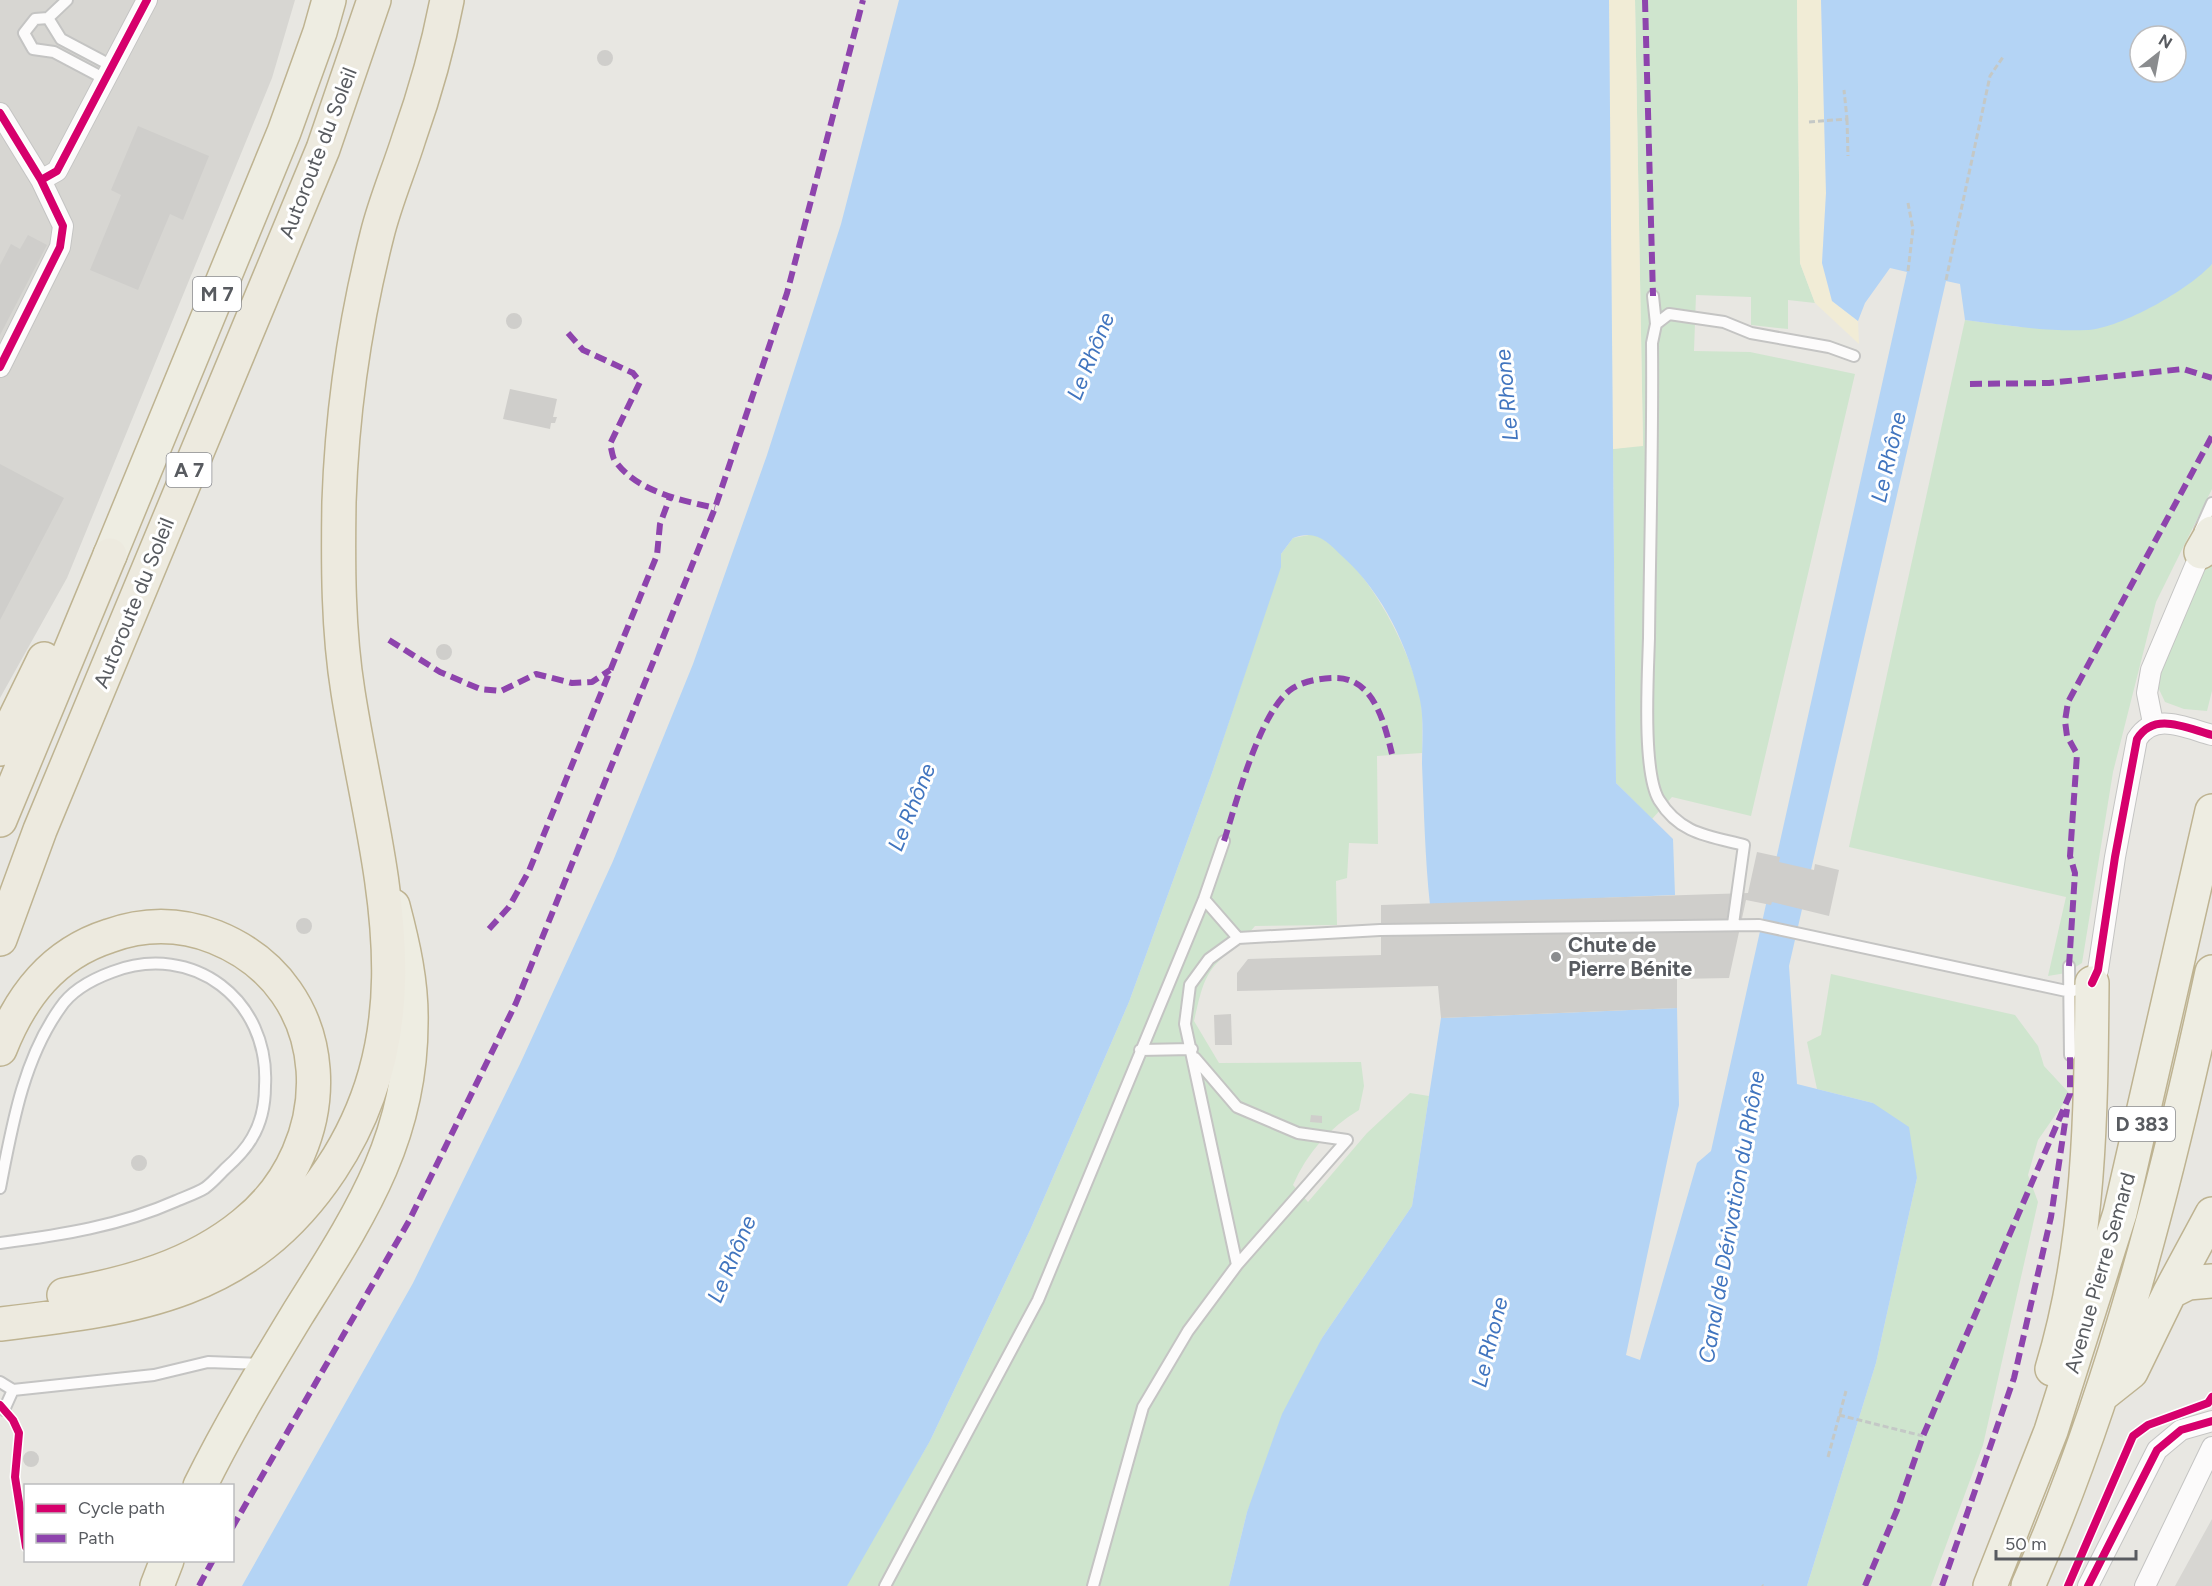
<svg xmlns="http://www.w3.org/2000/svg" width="2212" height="1586" viewBox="0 0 2212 1586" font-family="Figtree,sans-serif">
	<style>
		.industrial { fill: #d7d6d2 }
		.green { fill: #cfe5ce }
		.sand { fill: #f1ecd6 }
		.water { fill: #b4d4f5; fill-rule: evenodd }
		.building { fill: #cfcecb }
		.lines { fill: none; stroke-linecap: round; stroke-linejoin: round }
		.service-casing { stroke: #c4c4c3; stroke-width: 14 }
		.minor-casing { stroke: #c4c4c3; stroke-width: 22 }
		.trunk-casing { stroke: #beb391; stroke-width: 36 }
		.motorway-casing { stroke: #beb391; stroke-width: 36 }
		.path { stroke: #c4c8c6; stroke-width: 3; stroke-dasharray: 6 3; stroke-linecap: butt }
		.service { stroke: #fcfbfb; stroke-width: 10 }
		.minor { stroke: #fcfbfb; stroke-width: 20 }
		.trunk { stroke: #eeede2; stroke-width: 33 }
		.motorway { stroke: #edeadf; stroke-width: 33 }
		.quiet { stroke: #8e44ad; stroke-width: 6; stroke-dasharray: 12 6; stroke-linecap: butt }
		.cycleway-casing { stroke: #fff; stroke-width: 11 }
		.cycleway { stroke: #d6006c; stroke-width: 8 }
		.poi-dot { fill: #8a8c8e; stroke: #fff; stroke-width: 2 }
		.labels { text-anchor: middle; stroke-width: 6; stroke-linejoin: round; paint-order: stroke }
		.shield { fill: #fff; stroke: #8a8c90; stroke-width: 1.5 }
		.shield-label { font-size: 20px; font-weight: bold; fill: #585b60 }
		.street-label { font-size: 21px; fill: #585b60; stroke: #fff }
		.poi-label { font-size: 21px; font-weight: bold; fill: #585b60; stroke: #fff; text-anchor: start }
		.water-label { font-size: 22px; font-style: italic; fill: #4175bf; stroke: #fff }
	</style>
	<rect width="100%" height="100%" fill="#e8e7e2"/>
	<path class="industrial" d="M0,0h295l-23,78 -205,500 -67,120z
		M2212,1519v67h-37z"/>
	<path class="green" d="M1635,0h162l3,263 15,40 -27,-3v29l-37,-4v-28l-55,-2 -2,56 56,1 105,22 -104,442 -79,-19 -20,22 -36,-36 -3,-334 30,-4z
		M2212,264v225l-56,113 -43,170 -31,191 -16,10 -18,3 18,-79 -217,-50 116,-527 55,7z
		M1314,534c49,21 99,118 107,168 2,17 1,34 1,51l-45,3 1,88 -29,-1 -2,35 -11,3 1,44 -82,1c-11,14 -26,24 -38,37 -15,15 -18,38 -23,58l25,42 142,-1 3,24 -5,24c-30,18 -52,43 -66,75l15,17 59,-69 43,-40 19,3 -17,110 -90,132 -75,174 -18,74h-384l85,-145 101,-213 98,-226 83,-229 68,-206 1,-13 12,-16z
		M2212,553v138l-5,20 -23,-2 -19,-7 -8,-17 20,-56z
		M1831,974l184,41 23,31 6,20 26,28 -32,46 -10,35 10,27 -55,243 -52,141h-124l69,-223 41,-185 -44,-75 -56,-14 -10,-47 14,-7z"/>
	<path class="sand" d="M1609,0h26l8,446 -30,3z
		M1797,0h24l5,193 -4,70 10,38 26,20 1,23 -44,-41 -15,-40z"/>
	<path class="water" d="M899,0h710l7,783 57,56 2,56 -245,10c-5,-47 -6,-94 -8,-141 0,-21 2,-44 -2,-64 -11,-52 -37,-107 -77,-143 -16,-16 -27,-28 -50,-19l-12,16v13l-69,206 -83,229 -98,226 -101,213 -83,145h-605l171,-303 107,-219 93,-203 80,-197 74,-209 74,-231z
		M1821,0h391v264c-22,25 -91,64 -124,66 -41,2 -83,-5 -123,-10l-5,-36 -14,-3 -157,685 8,118 76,19 36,24 8,51 -41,185 -69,223h-578l18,-74 35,-98 40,-76 90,-132 29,-188 236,-10 2,97 -53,250 14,5 57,-197 14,-12 196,-879 -17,-4 -25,35 -7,18 -26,-20 -10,-38 4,-70zM2140,36h36v36h-36z"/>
	<path class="building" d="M597 58a8 8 0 1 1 16 0a8 8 0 1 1-16 0Z
		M138,126l71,30 -26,64 -13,-6 -32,76 -48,-20 31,-75 -10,-5z
		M28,235l19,10 -47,90v-70l11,-21 9,5z
		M506 321a8 8 0 1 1 16 0a8 8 0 1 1-16 0Z
		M510,389l47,10 -4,18h4l-2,6h-4l-1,6 -47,-10z
		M0,464l64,34 -64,122z
		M436 652a8 8 0 1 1 16 0a8 8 0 1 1-16 0Z
		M1757,852l23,5 -1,5 35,8 1,-6 24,6 -10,46 -57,-14 -1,3 -25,-5 -17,78 -52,1v29l-236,10 -3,-32 -201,5v-18l11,-14 133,-4v-50l367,-12z
		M296 926a8 8 0 1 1 16 0a8 8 0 1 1-16 0Z
		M1231,1014l1,31h-17l-1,-30z
		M1311,1115l11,1v7l-12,-1z
		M131 1163a8 8 0 1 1 16 0a8 8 0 1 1-16 0Z
		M23 1459a8 8 0 1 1 16 0a8 8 0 1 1-16 0Z"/>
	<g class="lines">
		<defs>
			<path id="service" d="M67,0l-19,18 13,21 51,27
				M48,18l-13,1 -11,14 9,16 21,3 51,27
				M1653,296l3,28
				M2200,530l12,-27
				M1204,899l34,39
				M1733,924l11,-79c-36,-9 -64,-11 -85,-45 -17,-28 -11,-126 -10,-162 1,-98 4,-197 3,-295l4,-19 13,-10 55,8 27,11 78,14 25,9
				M2069,966l1,89
				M1140,1050l52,-1
				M1195,1058l42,49 61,26 49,7
				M0,1188c12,-62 23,-128 60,-180 11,-17 33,-29 52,-36 81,-31 158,28 153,114 0,18 -4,37 -13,52 -6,11 -18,23 -27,31 -6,6 -13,14 -20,19 -8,5 -20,9 -29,13 -56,25 -115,34 -176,42
				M1237,1265l-52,-241 5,-39 19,-26 29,-21 142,-8 379,-5 312,67 16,-7
				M0,1382l13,8 141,-15 54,-13 53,2
				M4,1410l9,-20
				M885,1586l153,-286 166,-401 20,-58
				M1093,1586l50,-179 45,-76 49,-66 110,-125"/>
			<path id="minor" d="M0,113l41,67 22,46 -3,21 -60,120
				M41,180l16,-9 90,-171
				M2153,723l-6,-30 4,-23 50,-118
				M2092,983l6,-13 17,-113 22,-118c17,-28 49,-11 75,-4
				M2088,1586l69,-136 24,-20 31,-9
				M2145,1586l67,-139"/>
			<path id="trunk" d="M2201,552l11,-19
				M110,555l174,-423 36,-100 9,-32
				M2170,1292l18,-9 24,-2
				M2052,1369c38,-125 39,-257 40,-386
				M2102,1395l29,-23 39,-80 42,-78
				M200,1486c29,-59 63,-115 97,-171 60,-96 114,-174 114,-292 1,-40 -8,-79 -18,-117
				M157,1586l10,-26
				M1990,1586l61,-155 69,-218 92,-402
				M2028,1586c86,-196 139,-405 184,-614"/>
			<path id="motorway" d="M0,749l44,-90
				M0,820l110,-265
				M0,939l40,-109 283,-681 51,-149
				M0,1049c21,-53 53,-95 109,-113 36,-13 70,-13 106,1 125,50 127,209 29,287 -51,42 -116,60 -180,71
				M0,1324c137,-16 248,-30 331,-155 102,-154 43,-311 17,-477 -10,-62 -10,-127 -9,-190 3,-89 16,-180 38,-267 8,-33 22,-65 32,-97 16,-45 29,-91 38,-138"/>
		</defs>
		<use href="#service" class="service-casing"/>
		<use href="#minor" class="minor-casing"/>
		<use href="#trunk" class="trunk-casing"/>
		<use href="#motorway" class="motorway-casing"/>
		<path class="path" d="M1847,119l1,37
			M1809,122l38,-3 -3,-29
			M1908,271l5,-42 -5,-26
			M1946,280l44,-204 13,-19
			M1839,1415l84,21
			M1828,1457l18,-66
			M1762,1585l1,1"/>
		<use href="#service" class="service"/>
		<use href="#minor" class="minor"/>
		<use href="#trunk" class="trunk"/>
		<use href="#motorway" class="motorway"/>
		<path class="quiet" d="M1645,0l8,296
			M568,333l15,17 50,23 7,9 -30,62c2,6 2,14 6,18 22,30 65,38 99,46
			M1970,384l79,-1 134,-14 29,9
			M389,640l51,32 40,17 21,2 35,-17 36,9 20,-1 18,-12
			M1224,841c12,-37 36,-132 69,-153 13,-8 30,-10 44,-10 38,1 48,48 55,76
			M489,929l20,-22 20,-36 128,-316 3,-31 10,-27
			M2069,966l6,-93 -5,-17 7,-102 -10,-18 -2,-15 3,-19 144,-266
			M232,1528l177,-307 107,-218 199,-495 72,-215 76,-293
			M199,1586l14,-26
			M1865,1586l32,-76 26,-74 147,-342v-39
			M1942,1586l72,-208 37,-161 16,-108"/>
		<defs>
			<path id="cycleway" d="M0,113l41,67 22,46 -3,21 -60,120
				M41,180l16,-9 90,-171
				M2092,983l6,-13 17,-113 22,-118c17,-28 49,-11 75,-4
				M0,1405l13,15 6,13 -4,44 11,70
				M2068,1586l65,-150 15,-11 60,-22 4,-6
				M2088,1586l69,-136 24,-20 31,-9"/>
		</defs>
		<use href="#cycleway" class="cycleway-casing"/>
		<use href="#cycleway" class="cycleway"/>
	</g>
	<circle class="poi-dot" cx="1556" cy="957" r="6"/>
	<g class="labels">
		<g class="shield">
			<rect x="193" y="277" width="48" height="34" rx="4.5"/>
			<rect x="166.5" y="453" width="45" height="34" rx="4.5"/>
			<rect x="2109" y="1107" width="66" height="34" rx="4.5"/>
		</g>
		<g class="shield-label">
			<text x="217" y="301">M 7</text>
			<text x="189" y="477">A 7</text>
			<text x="2142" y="1131">D 383</text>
		</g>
		<g class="street-label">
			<text transform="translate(318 153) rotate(-69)" y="7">Autoroute du Soleil</text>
			<text transform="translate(134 603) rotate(-68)" y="7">Autoroute du Soleil</text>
			<text transform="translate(2100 1273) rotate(-74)" y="7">Avenue Pierre Semard</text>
		</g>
		<g class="poi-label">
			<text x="1568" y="952">Chute de<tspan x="1568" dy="24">Pierre Bénite</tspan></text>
		</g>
		<g class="water-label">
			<text transform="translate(1090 356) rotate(-68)" y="8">Le Rhône</text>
			<text transform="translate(1506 395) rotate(-95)" y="8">Le Rhone</text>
			<text transform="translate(1888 457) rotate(-77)" y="8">Le Rhône</text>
			<text transform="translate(911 807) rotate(-68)" y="8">Le Rhône</text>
			<text transform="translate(1731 1217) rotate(-80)" y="8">Canal de Dérivation du Rhône</text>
			<text transform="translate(731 1259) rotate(-67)" y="8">Le Rhône</text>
			<text transform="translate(1489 1342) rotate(-76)" y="8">Le Rhone</text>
		</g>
	</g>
	<rect x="24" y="1484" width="210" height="78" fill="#ffffff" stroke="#bcbdbf" stroke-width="1.5"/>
	<rect x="36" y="1504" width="30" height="9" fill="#d6006c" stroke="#bcbdbf" stroke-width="1.5"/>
	<text x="78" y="1514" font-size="18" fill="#585b60">Cycle path</text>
	<rect x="36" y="1534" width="30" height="9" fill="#8e44ad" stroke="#bcbdbf" stroke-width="1.5"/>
	<text x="78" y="1544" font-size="18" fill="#585b60">Path</text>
	<g transform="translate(2158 54) rotate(31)"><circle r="28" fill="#ffffff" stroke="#bcbdbf" stroke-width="1.5"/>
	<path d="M0-4.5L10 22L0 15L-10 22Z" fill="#8a8c8e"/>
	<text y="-9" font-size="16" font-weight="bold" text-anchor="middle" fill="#585b60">N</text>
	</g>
	<path d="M1996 1550v9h140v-9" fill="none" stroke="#585b60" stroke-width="3"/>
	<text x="2005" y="1550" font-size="18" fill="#585b60" stroke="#ffffff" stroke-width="4.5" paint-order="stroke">50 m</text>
</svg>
